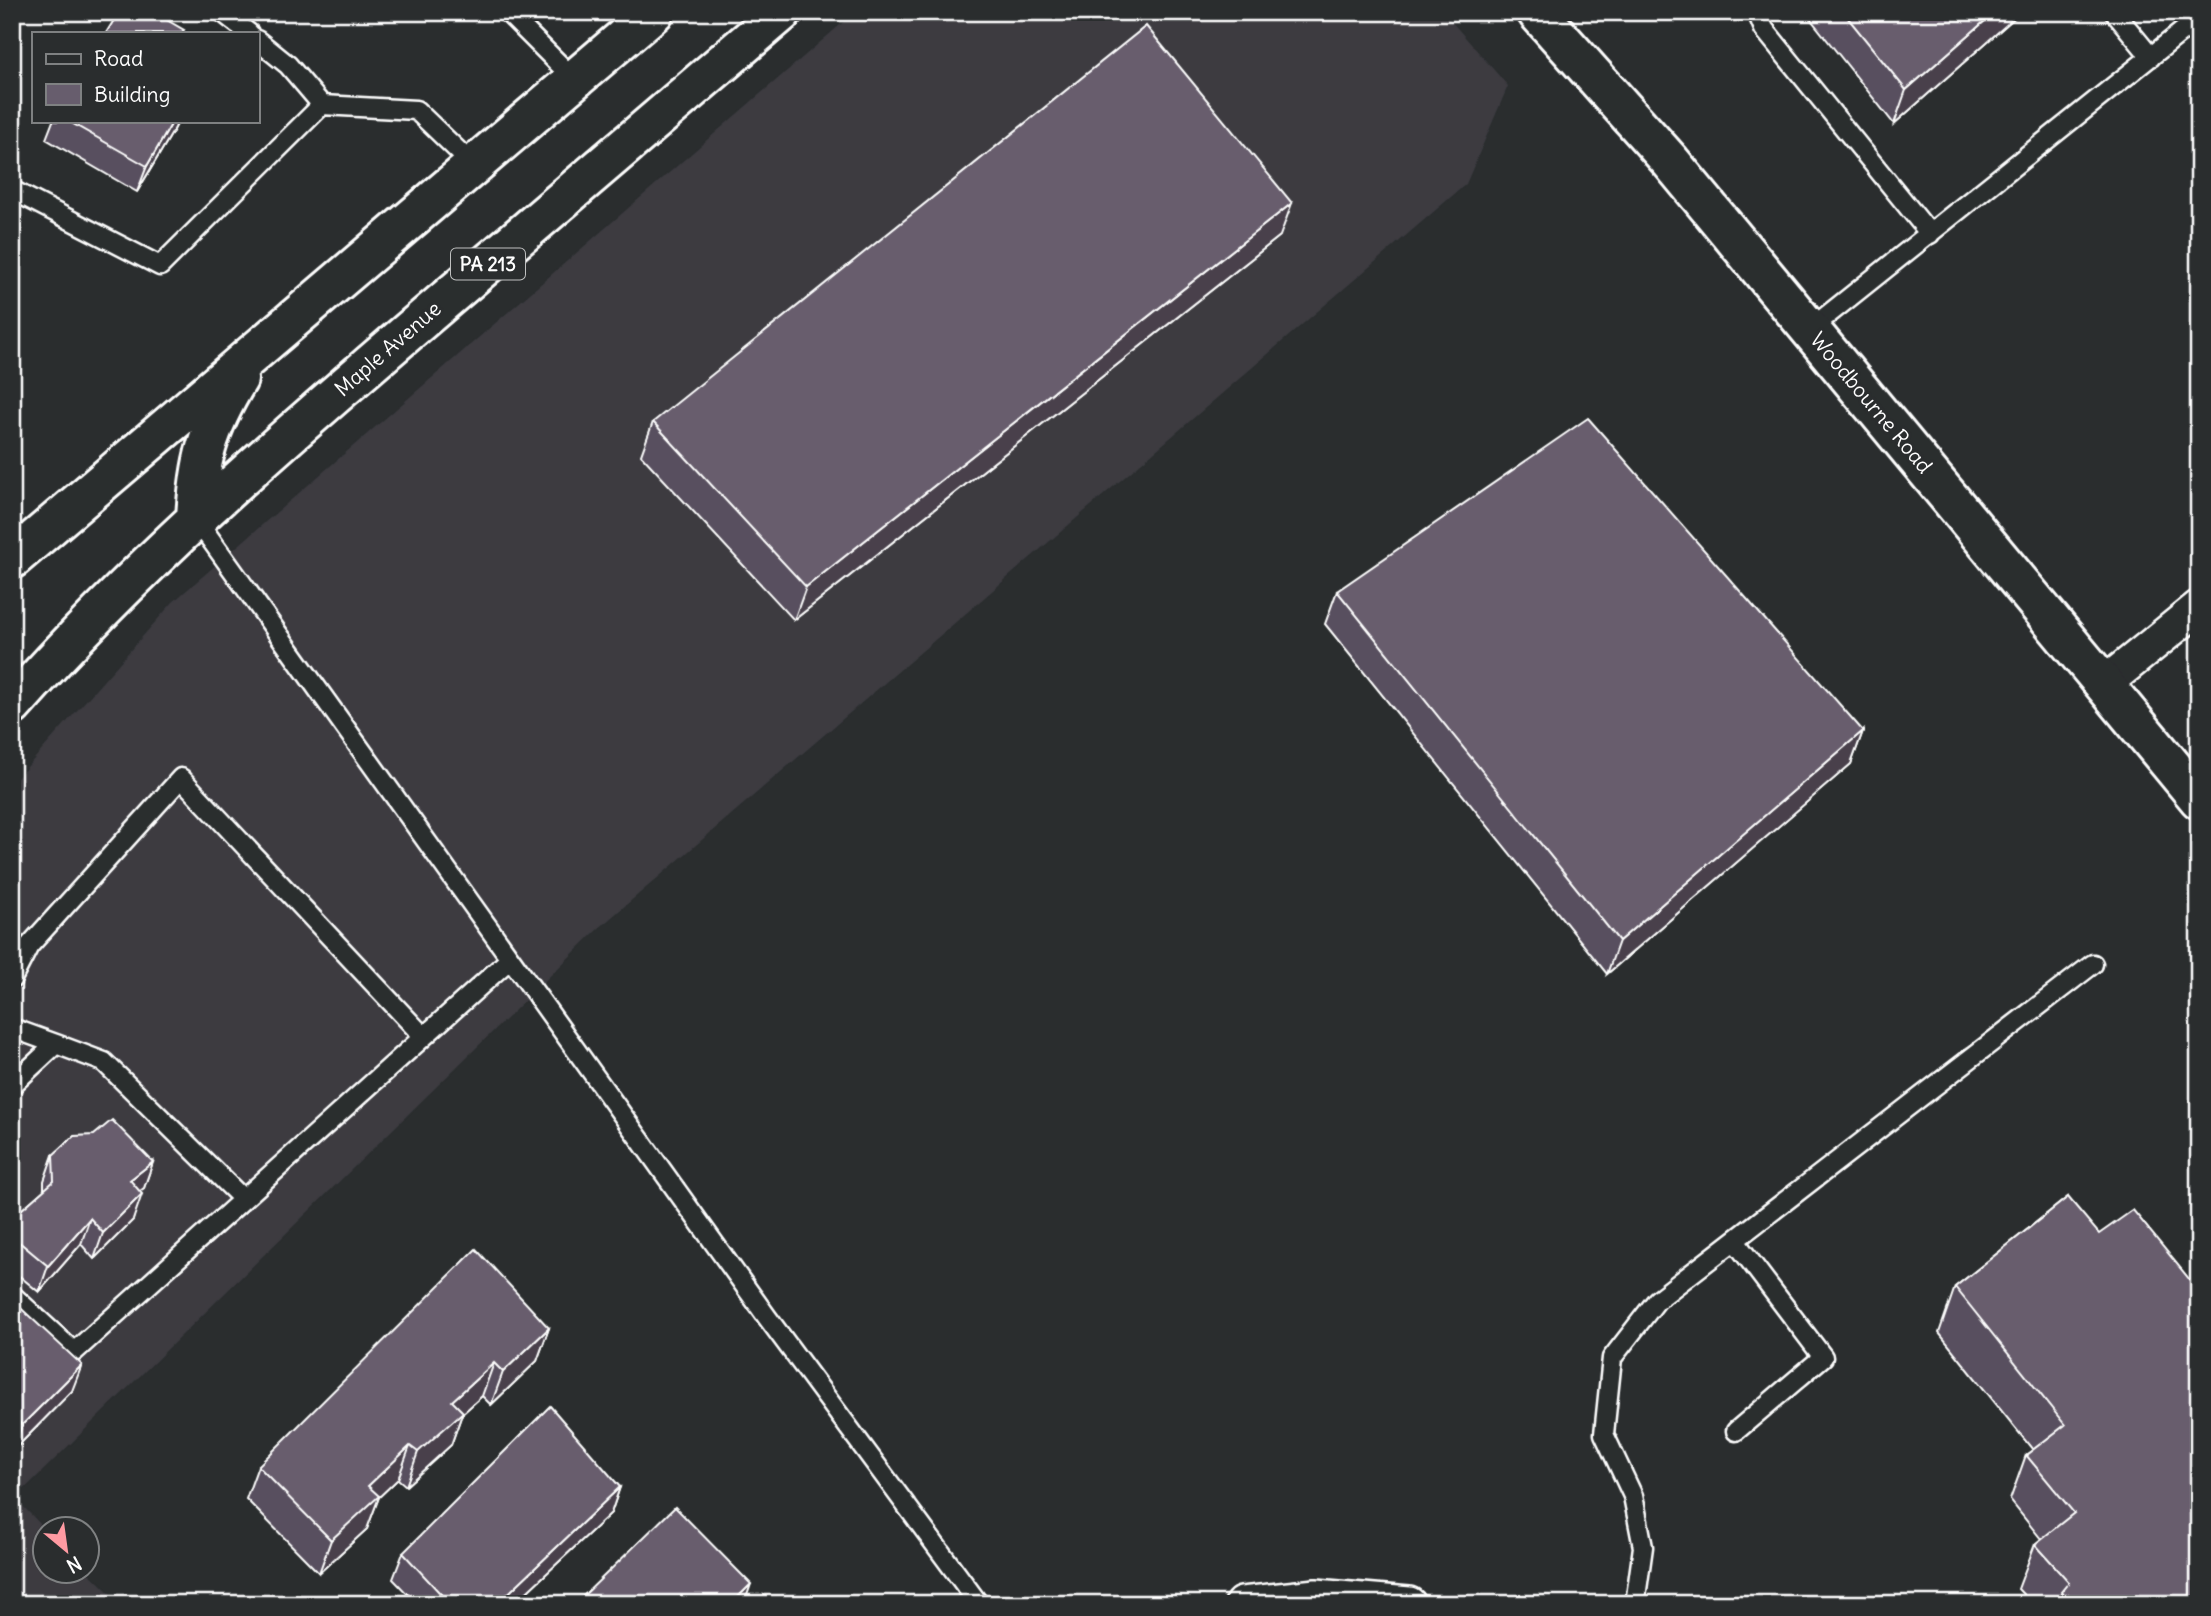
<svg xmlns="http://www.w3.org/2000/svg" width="2211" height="1616" viewBox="0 0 2211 1616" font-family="Delius,sans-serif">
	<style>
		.built { fill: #3c3b41 }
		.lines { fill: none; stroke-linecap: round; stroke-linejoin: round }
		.lane-casing { stroke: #fff; stroke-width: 23 }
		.street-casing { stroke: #fff; stroke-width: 38 }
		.secondary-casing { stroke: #fff; stroke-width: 44 }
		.primary-casing { stroke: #fff; stroke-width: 44 }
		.lane { stroke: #2a2d2e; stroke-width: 18 }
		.street { stroke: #2a2d2e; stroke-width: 33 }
		.secondary { stroke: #2a2d2e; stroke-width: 38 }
		.primary { stroke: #2a2d2e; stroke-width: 38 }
		.wall { fill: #59505e; stroke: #fff; stroke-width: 2 }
		.shaded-wall { fill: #48414c; stroke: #fff; stroke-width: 2 }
		.building { fill: #675d6d; stroke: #fff; stroke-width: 2 }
		.labels { text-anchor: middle; stroke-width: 6; stroke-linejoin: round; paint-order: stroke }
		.shield { fill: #2a2d2e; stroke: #bfc0c0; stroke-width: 2 }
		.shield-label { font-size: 19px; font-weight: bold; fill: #fff }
		.street-label { font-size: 21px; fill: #fff; stroke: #2a2d2e }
	</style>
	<rect width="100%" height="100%" fill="#2a2d2e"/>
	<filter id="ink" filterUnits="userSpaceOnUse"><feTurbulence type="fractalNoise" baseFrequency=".0143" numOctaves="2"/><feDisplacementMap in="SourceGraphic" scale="14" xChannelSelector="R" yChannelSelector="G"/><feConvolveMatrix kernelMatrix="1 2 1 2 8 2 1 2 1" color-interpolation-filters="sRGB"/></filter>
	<g filter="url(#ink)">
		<path class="built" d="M855,12h588l65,74 -42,98 -868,745 -583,569 30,31 1,41 41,1 34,33h-109v-820l161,-182z"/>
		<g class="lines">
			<defs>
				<path id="lane" d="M222,12l27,21
					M507,12l68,68
					M1757,12l7,17 166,205
					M2114,12l37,45
					M257,40l31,25 34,40
					M12,190l148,76 162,-161 94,5 58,56
					M1810,329l389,-311
					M196,519l571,798 212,287
					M12,979l17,-33 152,-168 242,258
					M12,1028l44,16 -44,41
					M56,1044l48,18 139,137
					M1735,1241l88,116 -87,74
					M12,1295l62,57 436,-393
					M1635,1604l8,-57 -10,-51 -29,-62 8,-76 45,-58 436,-336"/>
				<path id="street" d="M2104,684l95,-77
					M1242,1604l74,-8 93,8"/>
				<path id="secondary" d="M1537,12l134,150 528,637"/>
				<path id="primary" d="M196,519c3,-58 11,-89 42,-140
					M12,559l642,-547
					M12,706c123,-139 264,-261 404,-381 122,-104 244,-208 366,-313"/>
			</defs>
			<use href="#lane" class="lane-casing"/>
			<use href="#street" class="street-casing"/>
			<use href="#secondary" class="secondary-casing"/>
			<use href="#primary" class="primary-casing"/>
			<use href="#lane" class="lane"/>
			<use href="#street" class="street"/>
			<use href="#secondary" class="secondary"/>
			<use href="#primary" class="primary"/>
		</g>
		<path class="wall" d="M1805,12h216l-127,112z
			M53,121h125l-3,7 -38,64 -91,-53z
			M1280,236l-486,384 -153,-165 12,-33z
			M1337,591l526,140 -12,33 -244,210 -282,-350z
			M53,1155l100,7 -9,26 -5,3 -6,29 -39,39 -13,-15 -42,48 -27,-22v-52l32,-28v-9z
			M2068,1197l131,407h-167l-14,-15 17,-45 6,-5 -31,-39 16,-45 7,-5 -94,-117 16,-46z
			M12,1300l60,91 -59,60z
			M549,1328l-12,33 -46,44 -9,-9 -20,18 -11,31 -45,41 -8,-7 -19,18 -12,32 -48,44 -73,-74 12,-33z
			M620,1487l-9,26 -97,91h-97l-24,-25 10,-26z"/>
		<path class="shaded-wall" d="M1995,12h26l-127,112 12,-34z
			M173,121h5l-3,7 -38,64 10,-26z
			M1292,203l-12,33 -486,384 12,-33z
			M1863,731l-12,33 -244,210 12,-33z
			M153,1162l-9,26 -23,17 9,-25z
			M142,1194l-9,26 -39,39 9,-26z
			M90,1218l-9,26 -42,48 9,-26z
			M549,1328l-12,33 -46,44 12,-33z
			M494,1363l-12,33 -20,18 -11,31 -45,41 12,-34 34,-51z
			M82,1365l-10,26 -59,60 9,-26z
			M410,1446l-12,33 -19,18 -12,32 -48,44 12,-33 37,-54z
			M620,1487l-9,26 -97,91h-17z
			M751,1584l-7,20h-13z"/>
		<path class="building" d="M119,12h34l31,18 -3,3h-75z
			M1843,12h152l-89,78z
			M1146,26l146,177 -486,384 -153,-165z
			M68,121h105l-26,45z
			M1588,418l275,313 -244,210 -282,-350z
			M112,1120l41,42 -23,18 12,14 -39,39 -13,-15 -42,48 -36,-30v-18l42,-37 -1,-26 21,-19 20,-1z
			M2068,1197l31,37 34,-24 66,81v313h-128l-10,-12 8,-10 -34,-38 39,-31 -48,-58 39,-30 -110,-138z
			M476,1249l73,79 -46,44 -9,-9 -42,38 11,11 -45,40 -8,-6 -42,40 11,10 -48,44 -73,-74z
			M12,1300l70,65 -60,60 -10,-10z
			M550,1406l70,81 -123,117h-47l-47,-51z
			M675,1507l76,77 -20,20h-156z"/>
	</g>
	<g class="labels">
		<rect class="shield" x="451" y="248.5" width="74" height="31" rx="5"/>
		<g class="shield-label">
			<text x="488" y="271">PA 213</text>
		</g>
		<g class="street-label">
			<text transform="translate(388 349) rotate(-41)" y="7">Maple Avenue</text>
			<text transform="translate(1871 403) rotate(50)" y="7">Woodbourne Road</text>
		</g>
	</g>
	<rect width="2211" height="1616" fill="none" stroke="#2a2d2e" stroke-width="42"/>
	<rect x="21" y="21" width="2169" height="1574" fill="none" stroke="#fff" stroke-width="2.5" filter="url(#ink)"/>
	<rect x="32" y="32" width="228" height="91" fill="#2a2d2e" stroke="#7f8182" stroke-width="2"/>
	<rect x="46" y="54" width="35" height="10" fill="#2a2d2e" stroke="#7f8182" stroke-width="2"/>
	<text x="94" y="66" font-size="21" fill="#ffffff">Road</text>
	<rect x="46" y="84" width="35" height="21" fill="#675d6d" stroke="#7f8182" stroke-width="2"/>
	<text x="94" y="102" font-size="21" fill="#ffffff">Building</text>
	<g transform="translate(66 1550) rotate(151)"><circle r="33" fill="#2a2d2e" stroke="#7f8182" stroke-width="2"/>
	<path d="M0-5L12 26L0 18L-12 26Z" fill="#ff9aa2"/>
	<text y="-10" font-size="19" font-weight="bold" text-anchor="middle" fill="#ffffff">N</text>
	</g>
</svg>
